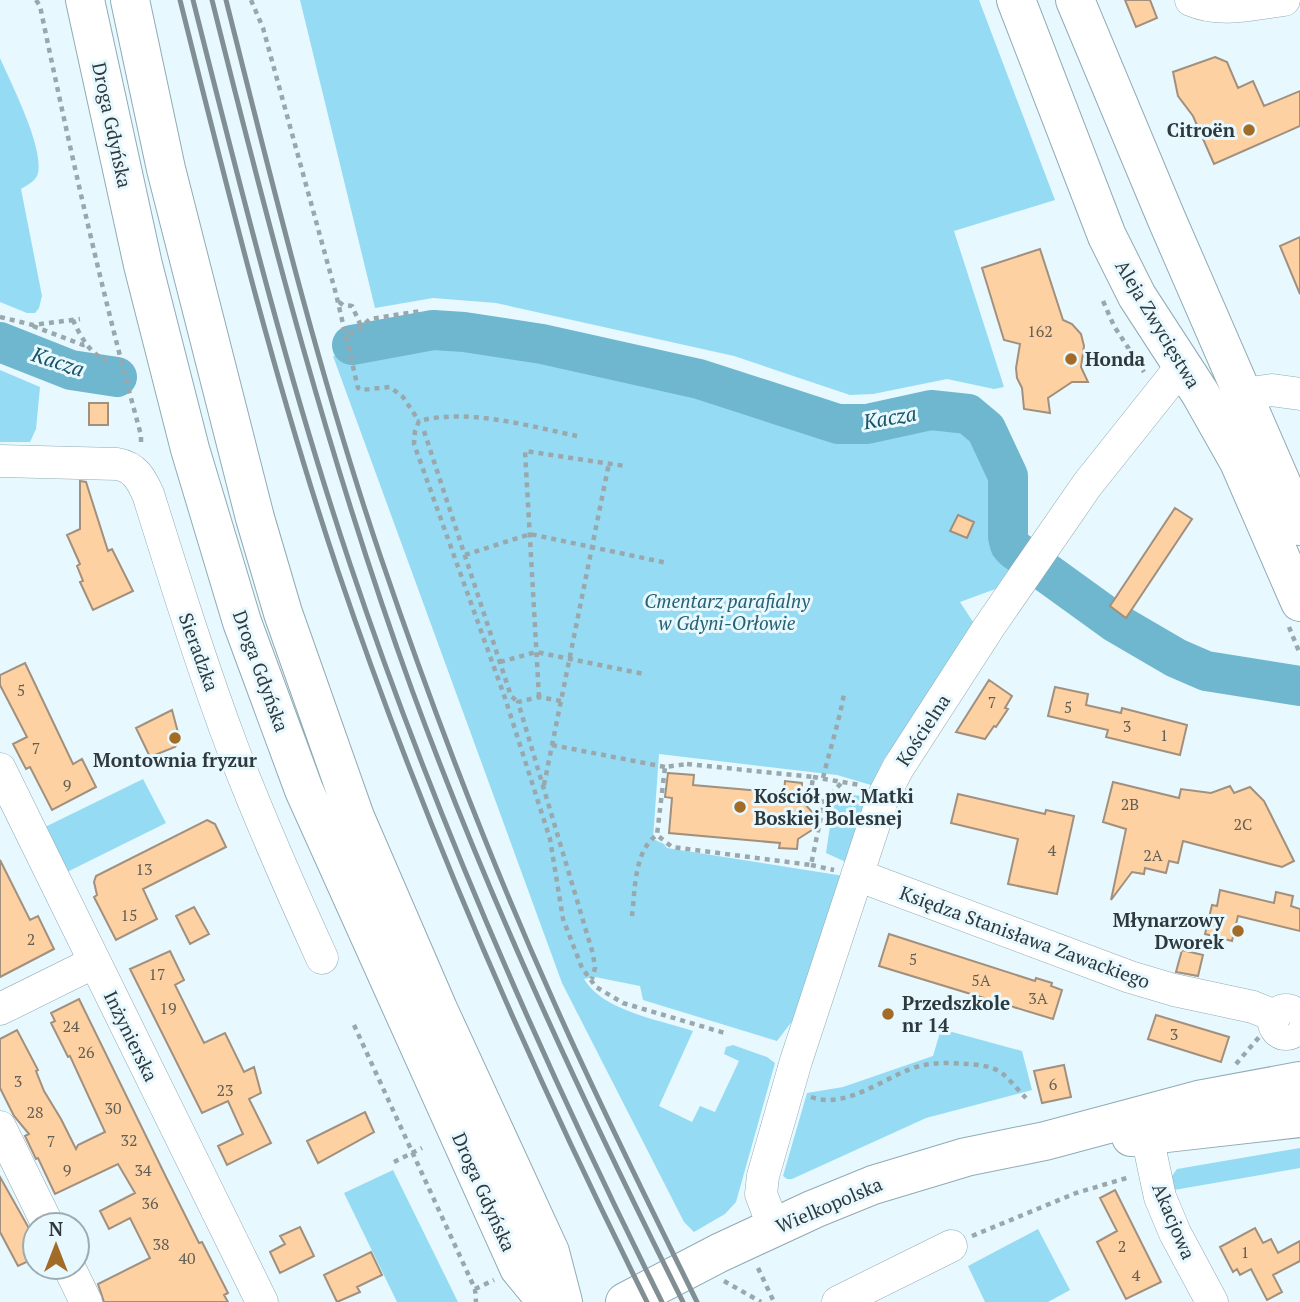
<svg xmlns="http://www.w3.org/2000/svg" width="1300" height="1302" viewBox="0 0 1300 1302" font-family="'PT Serif',serif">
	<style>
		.green { fill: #96dbf4 }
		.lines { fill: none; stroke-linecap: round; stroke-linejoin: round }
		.river { stroke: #6fb7cf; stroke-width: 40 }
		.building { fill: #fed1a2; stroke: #a1907e; stroke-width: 2 }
		.minor-casing { stroke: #90abb5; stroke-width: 33 }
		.major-casing { stroke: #90abb5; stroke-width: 40 }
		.path { stroke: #99a8ad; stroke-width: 4.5; stroke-dasharray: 5 5; stroke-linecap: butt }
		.minor { stroke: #fff; stroke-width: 32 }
		.major { stroke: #fff; stroke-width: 38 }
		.rail { stroke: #818f94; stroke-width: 5 }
		.poi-dot { fill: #a26b26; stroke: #e7f8fe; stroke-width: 2.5 }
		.labels { text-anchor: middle; stroke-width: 6; stroke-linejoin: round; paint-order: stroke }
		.number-label { font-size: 16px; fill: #625f56 }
		.street-label { font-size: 19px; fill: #2e393d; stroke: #e7f8fe }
		.poi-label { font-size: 19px; font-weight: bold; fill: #2e393d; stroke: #e7f8fe; text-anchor: start }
		.park-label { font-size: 19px; font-style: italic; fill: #266072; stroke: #e7f8fe }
		.water-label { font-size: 21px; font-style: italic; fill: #195466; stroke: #e7f8fe }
	</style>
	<rect width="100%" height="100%" fill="#e7f8fe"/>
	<path class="green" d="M300,0h679l76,200 -101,31 50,156 -10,2 -47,-10 -74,15 -23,1 -116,-39 -238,-53 -63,-5 -58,10z
		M0,58c10,23 47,95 37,118 -3,6 -10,9 -16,13l21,107 -3,12 -4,5h-8l-27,-11z
		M442,333l260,57 133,40 27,3 25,-6 77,-9c29,19 43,56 40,89 -1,15 -8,29 1,43 4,5 12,9 17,13l-13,21 -49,18 17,26 -93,131 -13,26 -34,-10 -178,-21 -6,85 11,5 3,4 177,28 -38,127 -29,38 -134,-41 -3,-14 -45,-9 -11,2c19,32 76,41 109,52l-34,75 33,16 8,-16 15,6 24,-51 -15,-7 2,-7 7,-2 34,12 8,6 -39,139 -11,12 -31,18 -10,-10 -122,-239 -229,-627z
		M0,370l40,17 -4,42 -6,13h-30z
		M143,779l23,44 -101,50 -22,-45z
		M854,795l14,2 -20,66 -22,-10 7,-47 7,-9z
		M941,1029l81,22 10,39 -106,28 -134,61h-5l-4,-3 24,-83 36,-6 90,-31z
		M1300,1148v20l-126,22 -2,-14 5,-7z
		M393,1170l65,132h-61l-53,-109z
		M1038,1229l32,61 -22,12h-63l-17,-36z"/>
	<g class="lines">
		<path class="river" d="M0,342l71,28 46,7
			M352,345l81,-15 31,2 78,12 157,35 139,45h29l64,-14 37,4 18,15 22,47v61l2,8 5,5 101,73 60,35 30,13 94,15"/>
	</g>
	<path class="building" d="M1125,0h25l7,18 -21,9z
		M1215,57l12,5 11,26 15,-7 11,25 36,-15v35l-86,38 -21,-48 -15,-20 -5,-24z
		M1300,237v57l-20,-48z
		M1040,249l23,71 9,4 9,10 3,12 -3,21 7,15h-16l-24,16 2,15 -26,-4 -2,-21 -5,-10 -1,-10 4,-24 -16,-4 -22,-72z
		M89,403h19v22h-19z
		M80,481l6,1 22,69 4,-2 21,42 -40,19 -13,-28 3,-1 -6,-15 3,-2 -13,-29 13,-6z
		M1175,508l17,11 -66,99 -16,-12z
		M958,515l16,7 -7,16 -17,-7z
		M25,663l48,101 9,-5 14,28 -44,23 -22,-43 -4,2 -13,-25 14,-7 -27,-52v-10z
		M989,680l23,16 -7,12 3,1 -12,18 -2,-1 -9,13 -29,-7z
		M1055,687l33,7 -2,11 35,8 1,-5 65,17 -7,30 -74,-18 2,-7 -60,-14z
		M172,710l8,30 -5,7 -25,10 -14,-29z
		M668,773l26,2 -1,10 91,8 1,-12 17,2 -1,17 13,14 -2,16 -14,9 -1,10 -18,-1 1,-5 -111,-10 3,-35 -7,-1z
		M1113,782l66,16 2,-9 30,4 19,-7 4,7 16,-6 14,14 30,60 -12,6 -99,-26 -5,22 -9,-2 -3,12 -21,-5 -1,6 -12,-2 -21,28 15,-71 -23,-7z
		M958,794l87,20 1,-4 28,6 -17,78 -49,-10 10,-45 -67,-16z
		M207,820l8,4 11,23 -83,42 14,30 -41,21 -22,-43 3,-2 -3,-13 2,-6z
		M0,860l30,60 8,-4 16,33 -54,28z
		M1220,890l54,13 2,-11 17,4 -2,10 9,3v22l-62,-15 -6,25 -27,-7 7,-29 5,1z
		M194,907l15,27 -19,10 -14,-28z
		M889,934l146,47 1,-3 16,5 -1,3 11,4 -9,29 -174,-53z
		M1182,950l21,5 -5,21 -22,-4z
		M170,951l14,29 -9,5 29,58 21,-10 19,39 10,-5 7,26 -12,6 22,44 -44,22 -9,-19 25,-12 -15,-33 -26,12 -72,-144z
		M79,999l87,178 33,66 3,-1 26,51 -4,2 4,7h-124l-6,-18 52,-26 -20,-40 -21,11 -9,-18 35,-18 -17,-29 -63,30 -17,-36 -2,1 -11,-23 4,-2 -15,-18 -14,-28v-49l17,-9 21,40 -2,1 8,20 17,28 15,30 2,-4 27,-13 -35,-76 -2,1 -17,-34 4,-2 -4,-8z
		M1156,1015l73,22 -8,25 -73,-23z
		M1064,1065l7,32 -29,6 -8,-32z
		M365,1112l9,20 -56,31 -11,-22z
		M0,1177l35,62v19l-17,8 -18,-34z
		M1115,1190l46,92 -35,17 -29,-57 20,-11 -17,-33z
		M300,1227l14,29 -34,17 -10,-21 15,-8 -5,-8z
		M1255,1228l8,15 8,-4 7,14 22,-12v20l-27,14 9,17 -15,8 -16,-31 -11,6 -3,-6 -4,3 -13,-25z
		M371,1252l11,23 -25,12 3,5 -23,10 -13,-27z"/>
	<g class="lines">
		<defs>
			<path id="minor" d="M1191,0c30,13 62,4 93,0
				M1244,394l28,-4 28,4
				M0,461l117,3c18,3 24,15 31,30 27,86 54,173 86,258 27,70 57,138 88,206
				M0,769l262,533
				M857,875l273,102 44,13 79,17 22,9
				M0,1009l95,-47
				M1274 1022a12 12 0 1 1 24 0a12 12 0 1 1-24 0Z
				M0,1127l48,98
				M1147,1136l13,61 15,36 37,69
				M774,1228l-13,-34 2,-18 33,-115 87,-264 15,-29 91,-141 98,-142 94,-118
				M69,1267l17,35
				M838,1302l113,-56"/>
			<path id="major" d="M85,0l58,265 47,184 52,173 62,168 215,478 28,34
				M130,0l36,169 89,349 28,95 72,204 83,192 112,243 13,50
				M1016,0l91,236 30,60 63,97 39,69 61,140
				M1075,0l92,220 133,306
				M1131,1137l169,-19
				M625,1302l94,-49 95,-44 59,-24 93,-28 79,-16 153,-41 102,-19"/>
		</defs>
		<use href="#minor" class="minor-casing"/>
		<use href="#major" class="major-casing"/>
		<path class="path" d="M36,0l4,6c30,144 62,287 101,429v9
			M251,0l12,28 73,266 22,94 3,2 29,-3 13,10 16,24
			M1103,301l11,25 30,46
			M339,302l4,3 9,1 9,20
			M0,317l33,8 47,-6
			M73,320c7,16 20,40 39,41
			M33,326l50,19 5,-1
			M349,334l9,-4 12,-11 51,-8
			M424,431l87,265 7,6
			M577,436c-48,-10 -110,-28 -158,-15l-4,10 -1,13 91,254 45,141 13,80 19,49 14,19 27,16 105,31
			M465,555l65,-21 137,29
			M1289,627l11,27
			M500,662l36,-10 108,22
			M539,697l-14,-246 100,15
			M561,701l-22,-4 -21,5 75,252 2,14 -3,11
			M552,745l113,22
			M687,764l126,13 -3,23 14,2 -13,63 -139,-18 -15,-12 8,-68z
			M813,777l47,8
			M823,778c7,-29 16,-56 21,-84
			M544,785l65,-322
			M824,802l19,-21
			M811,865l23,5
			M632,916c3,-25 2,-66 25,-81
			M354,1025l121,264 1,13
			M1236,1064l24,-28
			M811,1097c38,14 78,-25 113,-32 14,-3 29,-2 43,-1 13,1 26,2 36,10 8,7 15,16 23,24
			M394,1162l28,-14
			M972,1236l104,-43 54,-16
			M758,1268l16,34
			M724,1281l37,21
			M475,1289l19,-9"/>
		<use href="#minor" class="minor"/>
		<use href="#major" class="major"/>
		<path class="rail" d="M180,0c48,192 95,383 158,571 85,252 191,494 309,731
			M193,0c48,190 95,379 157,564 85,254 193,499 312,738
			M212,0c58,233 118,464 200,690 77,210 171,412 271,612
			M226,0c47,187 93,375 155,558 51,150 107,297 172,442 45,102 95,202 144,302"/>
	</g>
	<g class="poi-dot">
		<circle cx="1249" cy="130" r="7"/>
		<circle cx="1071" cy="359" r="7"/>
		<circle cx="175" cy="738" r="7"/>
		<circle cx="740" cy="807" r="7"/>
		<circle cx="1238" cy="931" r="7"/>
		<circle cx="888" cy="1014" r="7"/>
	</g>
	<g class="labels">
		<g class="number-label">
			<text x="1040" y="337">162</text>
			<text x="21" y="696">5</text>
			<text x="992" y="708">7</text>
			<text x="1068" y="713">5</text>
			<text x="1127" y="732">3</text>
			<text x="1164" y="741">1</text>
			<text x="36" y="754">7</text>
			<text x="67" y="791">9</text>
			<text x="1130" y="810">2B</text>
			<text x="1243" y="830">2C</text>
			<text x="1052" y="856">4</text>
			<text x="1153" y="861">2A</text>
			<text x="144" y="875">13</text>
			<text x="129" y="921">15</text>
			<text x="31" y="945">2</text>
			<text x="913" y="965">5</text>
			<text x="157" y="980">17</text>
			<text x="981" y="986">5A</text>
			<text x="1038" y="1004">3A</text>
			<text x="168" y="1014">19</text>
			<text x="71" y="1032">24</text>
			<text x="1174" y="1040">3</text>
			<text x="86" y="1058">26</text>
			<text x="18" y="1087">3</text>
			<text x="1053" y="1090">6</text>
			<text x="225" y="1096">23</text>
			<text x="113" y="1114">30</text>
			<text x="35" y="1118">28</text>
			<text x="129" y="1146">32</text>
			<text x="51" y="1147">7</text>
			<text x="67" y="1176">9</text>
			<text x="143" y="1176">34</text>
			<text x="150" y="1209">36</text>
			<text x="161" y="1250">38</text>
			<text x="1122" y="1252">2</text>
			<text x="1245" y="1258">1</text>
			<text x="187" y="1264">40</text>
			<text x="1136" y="1281">4</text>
		</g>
		<g class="street-label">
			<text transform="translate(112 125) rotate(78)" y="7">Droga Gdyńska</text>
			<text transform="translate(1158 324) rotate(59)" y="7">Aleja Zwycięstwa</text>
			<text transform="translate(199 652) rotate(70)" y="7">Sieradzka</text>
			<text transform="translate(261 671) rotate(70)" y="7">Droga Gdyńska</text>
			<text transform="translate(923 730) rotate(-57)" y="7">Kościelna</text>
			<text transform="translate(1025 937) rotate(20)" y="7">Księdza Stanisława Zawackiego</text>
			<text transform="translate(131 1036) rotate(64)" y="7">Inżynierska</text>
			<text transform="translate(484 1192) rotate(66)" y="7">Droga Gdyńska</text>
			<text transform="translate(829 1205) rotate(-23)" y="7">Wielkopolska</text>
			<text transform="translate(1174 1221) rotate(67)" y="7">Akacjowa</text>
		</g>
		<g class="poi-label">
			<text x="1235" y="137" text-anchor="end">Citroën</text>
			<text x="1085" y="366">Honda</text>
			<text x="175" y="767" text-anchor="middle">Montownia fryzur</text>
			<text x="754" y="803">Kościół pw. Matki<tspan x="754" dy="22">Boskiej Bolesnej</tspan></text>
			<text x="1224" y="927" text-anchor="end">Młynarzowy<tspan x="1224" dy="22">Dworek</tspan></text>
			<text x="902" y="1010">Przedszkole<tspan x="902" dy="22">nr 14</tspan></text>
		</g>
		<g class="park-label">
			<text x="727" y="608">Cmentarz parafialny<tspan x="727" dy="22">w Gdyni-Orłowie</tspan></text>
		</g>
		<g class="water-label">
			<text transform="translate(58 362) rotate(18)" y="7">Kacza</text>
			<text transform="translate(890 418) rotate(-10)" y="7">Kacza</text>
		</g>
	</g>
	<g transform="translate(56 1246)"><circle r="33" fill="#e7f8fe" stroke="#9dacb1" stroke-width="2"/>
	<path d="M0-5L12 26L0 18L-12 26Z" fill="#a26b26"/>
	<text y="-10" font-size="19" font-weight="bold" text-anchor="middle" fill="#2e393d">N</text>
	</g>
</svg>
